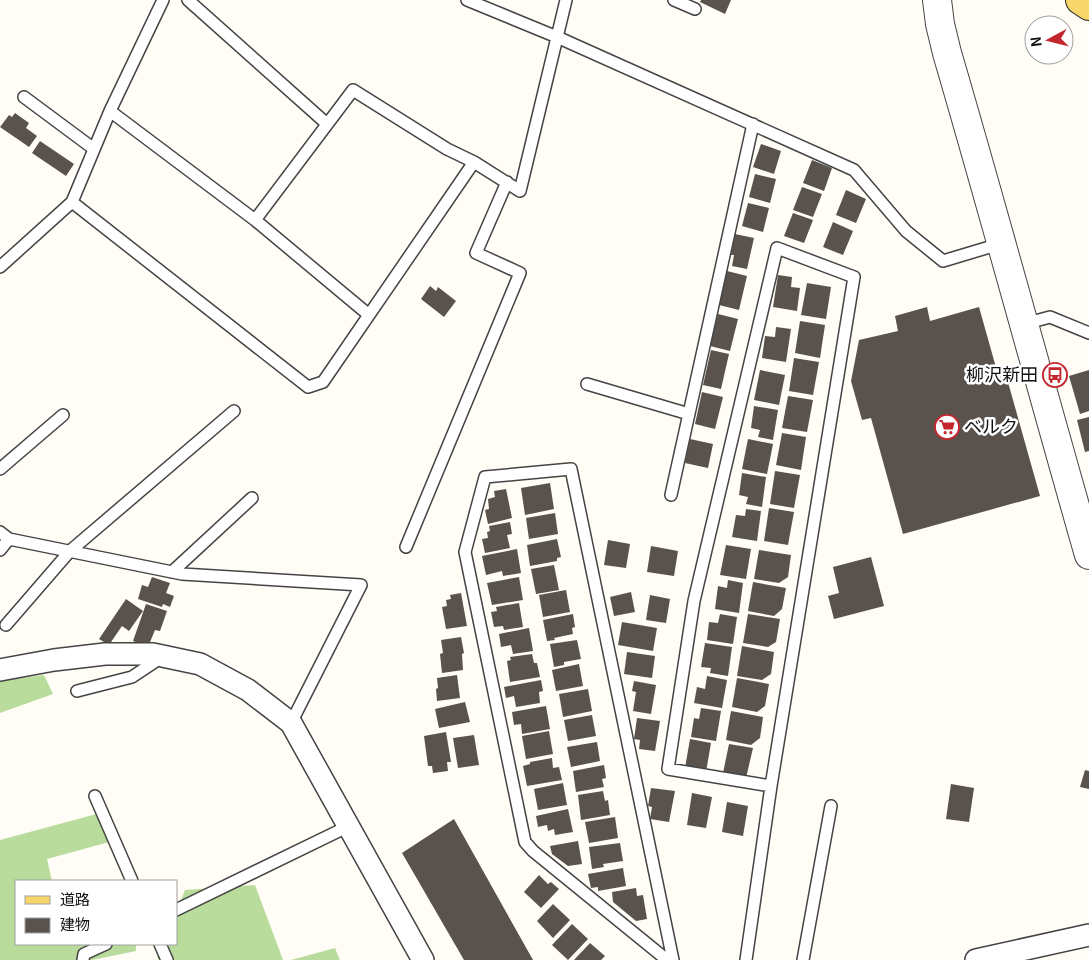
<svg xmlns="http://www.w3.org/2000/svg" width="1089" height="960" viewBox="0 0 1089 960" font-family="Georgia,'Noto Sans JP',serif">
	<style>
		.forest { fill: #b9dc9c }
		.building { fill: #5a524d }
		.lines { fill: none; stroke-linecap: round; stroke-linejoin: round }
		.service-casing { stroke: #444; stroke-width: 14 }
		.minor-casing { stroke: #444; stroke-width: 24 }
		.tertiary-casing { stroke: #444; stroke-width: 30 }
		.primary-casing { stroke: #222; stroke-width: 30 }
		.service { stroke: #fff; stroke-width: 11 }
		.minor { stroke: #fff; stroke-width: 21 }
		.tertiary { stroke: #fff; stroke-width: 28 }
		.primary { stroke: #f9d66b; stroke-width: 28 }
		.labels { text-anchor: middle; stroke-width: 5; stroke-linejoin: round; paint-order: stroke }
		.poi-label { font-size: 18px; fill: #111; stroke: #fff; text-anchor: end }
	</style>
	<rect width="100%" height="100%" fill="#fffdf5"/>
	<path class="forest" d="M44,675l9,19 -53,19v-32z
		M104,812l9,29 -66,18 5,22h-36v63h120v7l-44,9h-92v-120z
		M255,885l28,75h-124l-2,-3 6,-13h13v-32l9,-22z
		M335,948l5,12h-49z"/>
	<path class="building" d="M701,0h30l-6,14 -25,-12z
		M15,113l14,10 -3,5 11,8 -8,11 -29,-20 9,-12 3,2z
		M40,141l34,23 -8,12 -34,-23z
		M761,144l20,7 -7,23 -21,-7z
		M812,160l20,8 -8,23 -21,-8z
		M755,174l21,5 -6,24 -21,-6z
		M802,187l20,7 -9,23 -20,-7z
		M846,190l20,9 -10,24 -20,-8z
		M748,203l21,5 -6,24 -21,-6z
		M793,213l20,7 -9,23 -20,-7z
		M833,222l20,9 -10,24 -20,-8z
		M735,234l19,4 -7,31 -15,-3 2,-11h-3z
		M727,271l20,5 -8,34 -20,-5z
		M778,275l14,2 -1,10 9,1 -3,23 -24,-4z
		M807,283l24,4 -5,32 -25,-4z
		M430,286l6,5 2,-4 18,14 -12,16 -23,-18z
		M927,307l3,14 49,-14 18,64 7,-3 36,128 -137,38 -32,-116 -9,2 -11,-39 8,-41 39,-9 -3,-15z
		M718,314l20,5 -8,32 -20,-5z
		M800,321l25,4 -5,33 -25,-5z
		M776,327l15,2 -5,33 -24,-4 3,-22 10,1z
		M711,350l18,4 -8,35 -18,-4z
		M794,358l25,4 -6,33 -24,-4z
		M760,370l25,5 -6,30 -25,-5z
		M1089,370v41l-9,3 -11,-38z
		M702,392l21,5 -8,32 -20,-5z
		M788,396l25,4 -6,32 -25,-4z
		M754,406l24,4 -5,30 -15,-3 2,-7 -9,-2z
		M1089,417v34l-4,1 -8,-32z
		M782,433l24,4 -5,33 -25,-5z
		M690,439l23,5 -5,24 -23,-5z
		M748,439l25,5 -6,30 -25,-5z
		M775,471l25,4 -6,33 -24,-4z
		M742,473l24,4 -4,30 -16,-3 2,-7 -9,-2z
		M550,483l4,26 -29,6 -4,-27z
		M506,489l6,29 -24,6 -3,-14 4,-1 -1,-10 7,-2 -1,-6z
		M769,508l25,4 -6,33 -24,-4z
		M746,509l15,2 -4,30 -25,-4 4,-22 9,1z
		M555,513l3,21 -29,5 -3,-21z
		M510,522l2,12 -5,1 3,13 -25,5 -3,-14 6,-1 -1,-6 3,-1 -1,-5z
		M557,539l4,18 -4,1v3l-27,5 -3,-21z
		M608,540l22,4 -4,24 -22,-3z
		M726,545l25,4 -5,30 -26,-4z
		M651,546l27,5 -4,25 -27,-4z
		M517,549l4,24 -18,3 -1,-5 -16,4 -4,-19z
		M759,550l32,5 -3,22 -9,6 -25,-4z
		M871,557l13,49 -50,13 -6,-23 11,-3 -6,-26z
		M554,565l5,25 -23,4 -5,-25z
		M152,577l18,6 -4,10 8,3 -4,11 -7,-3 -1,3 -24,-8 4,-14 6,2z
		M519,577l4,23 -31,5 -5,-22z
		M728,580l15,3 -4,30 -24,-4 3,-23 9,2z
		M753,582l33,6 -4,21 -8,7 -26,-5z
		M566,590l4,22 -27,5 -4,-22z
		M631,592l4,20 -21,4 -4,-19z
		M461,593l6,33 -21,3 -4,-22 5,-1 -1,-6 5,-1 -1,-4z
		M650,595l20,4 -4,24 -20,-3z
		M126,599l17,12 -14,20 -7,-5 -13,19 -10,-6z
		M519,603l4,24 -19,3 -1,-4 -9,1 -3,-15 6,-1 -1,-4z
		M146,604l21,7 -7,20 -5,-1 -7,17 -15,-6z
		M573,614l2,13 -3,1 1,6 -19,4 1,2 -8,1 -4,-21z
		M720,614l17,3 -4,27 -26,-4 2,-18 9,1z
		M748,614l32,5 -4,23 -8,5 -25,-4z
		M622,622l35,6 -4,23 -35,-6z
		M529,628l4,23 -20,3 -2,-9 -10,2 -2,-13z
		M461,637l3,16 -2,1 1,16 -21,3 -2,-19 3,-1 -2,-13z
		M577,640l4,19 -17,3v3l-10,2 -4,-23z
		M705,643l27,4 -4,29 -18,-3 1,-5 -10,-1z
		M742,646l32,6 -3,22 -9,6 -25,-4z
		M627,652l28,4 -3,22 -28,-4z
		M532,654l2,9h3l3,14 -30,5 -3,-21 4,-1 -1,-3z
		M579,664l4,22 -27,5 -4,-21z
		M457,675l3,23 -23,3 -1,-12 2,-1 -1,-10z
		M707,676l20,4 -5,28 -28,-5 3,-16 8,2z
		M737,678l32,6 -4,22 -8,6 -25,-5z
		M541,680l2,11 -4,1 1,11 -24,4 -2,-11 -8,2 -2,-11z
		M634,681l22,4 -5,29 -18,-3 3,-19 -4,-1z
		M588,689l4,22 -29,6 -4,-23z
		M465,702l5,20 -31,6 -4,-19z
		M546,706l4,23 -28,5 -1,-10 -7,1 -2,-13z
		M701,708l20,3 -5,30 -25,-4 3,-19 5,1z
		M731,711l32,6 -3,21 -9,7 -25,-5z
		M592,715l4,21 -28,5 -4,-21z
		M637,718l23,3 -5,30 -16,-2 1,-9 -6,-1z
		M549,731l4,23 -27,5 -4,-23z
		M446,732l5,30h-4l1,9 -15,2 -1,-7h-4l-4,-30z
		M474,735l5,30 -21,3 -5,-30z
		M690,739l21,4 -5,29 -21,-4z
		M597,742l3,19 -29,6 -4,-20z
		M729,744l24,4 -7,30 -23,-5z
		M552,758l1,10 6,-1 3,13 -35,6 -4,-20 7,-2v-2z
		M604,765l2,13 -4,1 2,8 -28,5 -3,-21z
		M1085,770l4,1v18l-9,-2z
		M563,783l4,22 -29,5 -4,-21z
		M951,784l23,4 -5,34 -23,-3z
		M651,788l24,3 -6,31 -19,-3 2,-12 -4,-1z
		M603,791l2,10 3,-1 2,15 -29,5 -3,-25z
		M692,793l20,4 -6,31 -19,-3z
		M727,802l21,4 -5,30 -21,-4z
		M568,809l5,23 -18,3 -1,-6 -6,2 -1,-6 -9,2 -2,-11z
		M615,817l3,21 -29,5 -4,-21z
		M454,819l79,141h-69l-62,-107z
		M578,841l4,23 -14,2 -16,-12 -2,-8z
		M620,843l3,18 -20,3 1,3 -12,2 -3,-22z
		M623,868l3,18 -28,5v-4l-7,1 -3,-14z
		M539,875l9,9 3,-2 8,7 -18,19 -17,-16z
		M636,888l1,8 6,-1 4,24 -11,2 -23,-19 -1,-10z
		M553,904l17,16 -17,18 -16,-17z
		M572,924l16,15 -20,21 -16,-15z
		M590,943l15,13 -4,4h-27z"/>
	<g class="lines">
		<defs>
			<path id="service" d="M188,0l139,124
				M467,0l90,37 297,133 52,61 37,30 60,-18
				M674,0l21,9
				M24,97l70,52
				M110,111l145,109 114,95
				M72,202l236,185 15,-5 151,-220
				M255,220l98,-130 94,59 27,13 46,29 46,-191
				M0,267l72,-65 38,-91 53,-111
				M1024,324l26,-7 39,16
				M587,384l102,30
				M0,469l63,-54
				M671,495l82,-371
				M0,532l9,7 173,35 179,11 -70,138
				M406,547l114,-274 -44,-20 31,-71
				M0,550l9,-11
				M172,572l80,-74
				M6,625l64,-74 164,-140
				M77,691l55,-14 30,-20
				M95,796l37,85
				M176,910l173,-84
				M160,944l7,16
				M83,960l1,-6 22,-10
				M667,960l-134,-109 -8,-9 -60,-290 20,-75 86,-8 102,491
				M746,960l25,-174 83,-509 -77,-29 -83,353 -26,168 103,17
				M803,960l28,-154"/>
			<path id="minor" d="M0,670l54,-10 51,-6h48l47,10 48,26 43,33 132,237
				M976,960l113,-25"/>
			<path id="tertiary" d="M937,0l3,24 7,29c49,167 94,335 142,502"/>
			<path id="primary" d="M1080,0l9,6"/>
		</defs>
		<use href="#service" class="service-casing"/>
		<use href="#minor" class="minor-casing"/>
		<use href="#tertiary" class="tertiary-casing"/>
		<use href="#primary" class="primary-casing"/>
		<use href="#service" class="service"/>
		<use href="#minor" class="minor"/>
		<use href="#tertiary" class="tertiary"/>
		<use href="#primary" class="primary"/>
	</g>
	<defs>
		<symbol id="bus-ring" viewBox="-11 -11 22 22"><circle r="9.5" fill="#fff" stroke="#c4262e" stroke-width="1.5"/><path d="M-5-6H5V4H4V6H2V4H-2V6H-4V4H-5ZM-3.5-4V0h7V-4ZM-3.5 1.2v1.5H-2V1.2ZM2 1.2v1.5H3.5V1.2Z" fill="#c4262e"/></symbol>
		<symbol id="supermarket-ring" viewBox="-11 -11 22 22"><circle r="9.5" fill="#fff" stroke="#c4262e" stroke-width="1.5"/><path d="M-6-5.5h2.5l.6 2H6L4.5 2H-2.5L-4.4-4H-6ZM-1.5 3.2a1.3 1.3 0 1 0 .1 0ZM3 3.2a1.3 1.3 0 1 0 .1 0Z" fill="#c4262e"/></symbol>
	</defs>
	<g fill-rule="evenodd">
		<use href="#bus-ring" x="1041" y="361" width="28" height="28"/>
		<use href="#supermarket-ring" x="933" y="413" width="28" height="28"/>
	</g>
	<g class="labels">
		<g class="poi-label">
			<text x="1038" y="381">柳沢新田</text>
			<text x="964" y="433" text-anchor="start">ベルク</text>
		</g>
	</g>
	<rect x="15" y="880" width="162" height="65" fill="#ffffff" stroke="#a0a0a0"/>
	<rect x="25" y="896" width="25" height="8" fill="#f9d66b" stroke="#a0a0a0"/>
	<text x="60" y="905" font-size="15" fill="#111111">道路</text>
	<rect x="25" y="918" width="25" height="15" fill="#5a524d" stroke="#a0a0a0"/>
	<text x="60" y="930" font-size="15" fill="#111111">建物</text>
	<g transform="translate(1049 40) rotate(263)"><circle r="24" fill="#ffffff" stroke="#a0a0a0"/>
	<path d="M0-4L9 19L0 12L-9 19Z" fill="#c4262e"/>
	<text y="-8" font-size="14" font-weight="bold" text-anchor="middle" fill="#111111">N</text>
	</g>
</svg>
